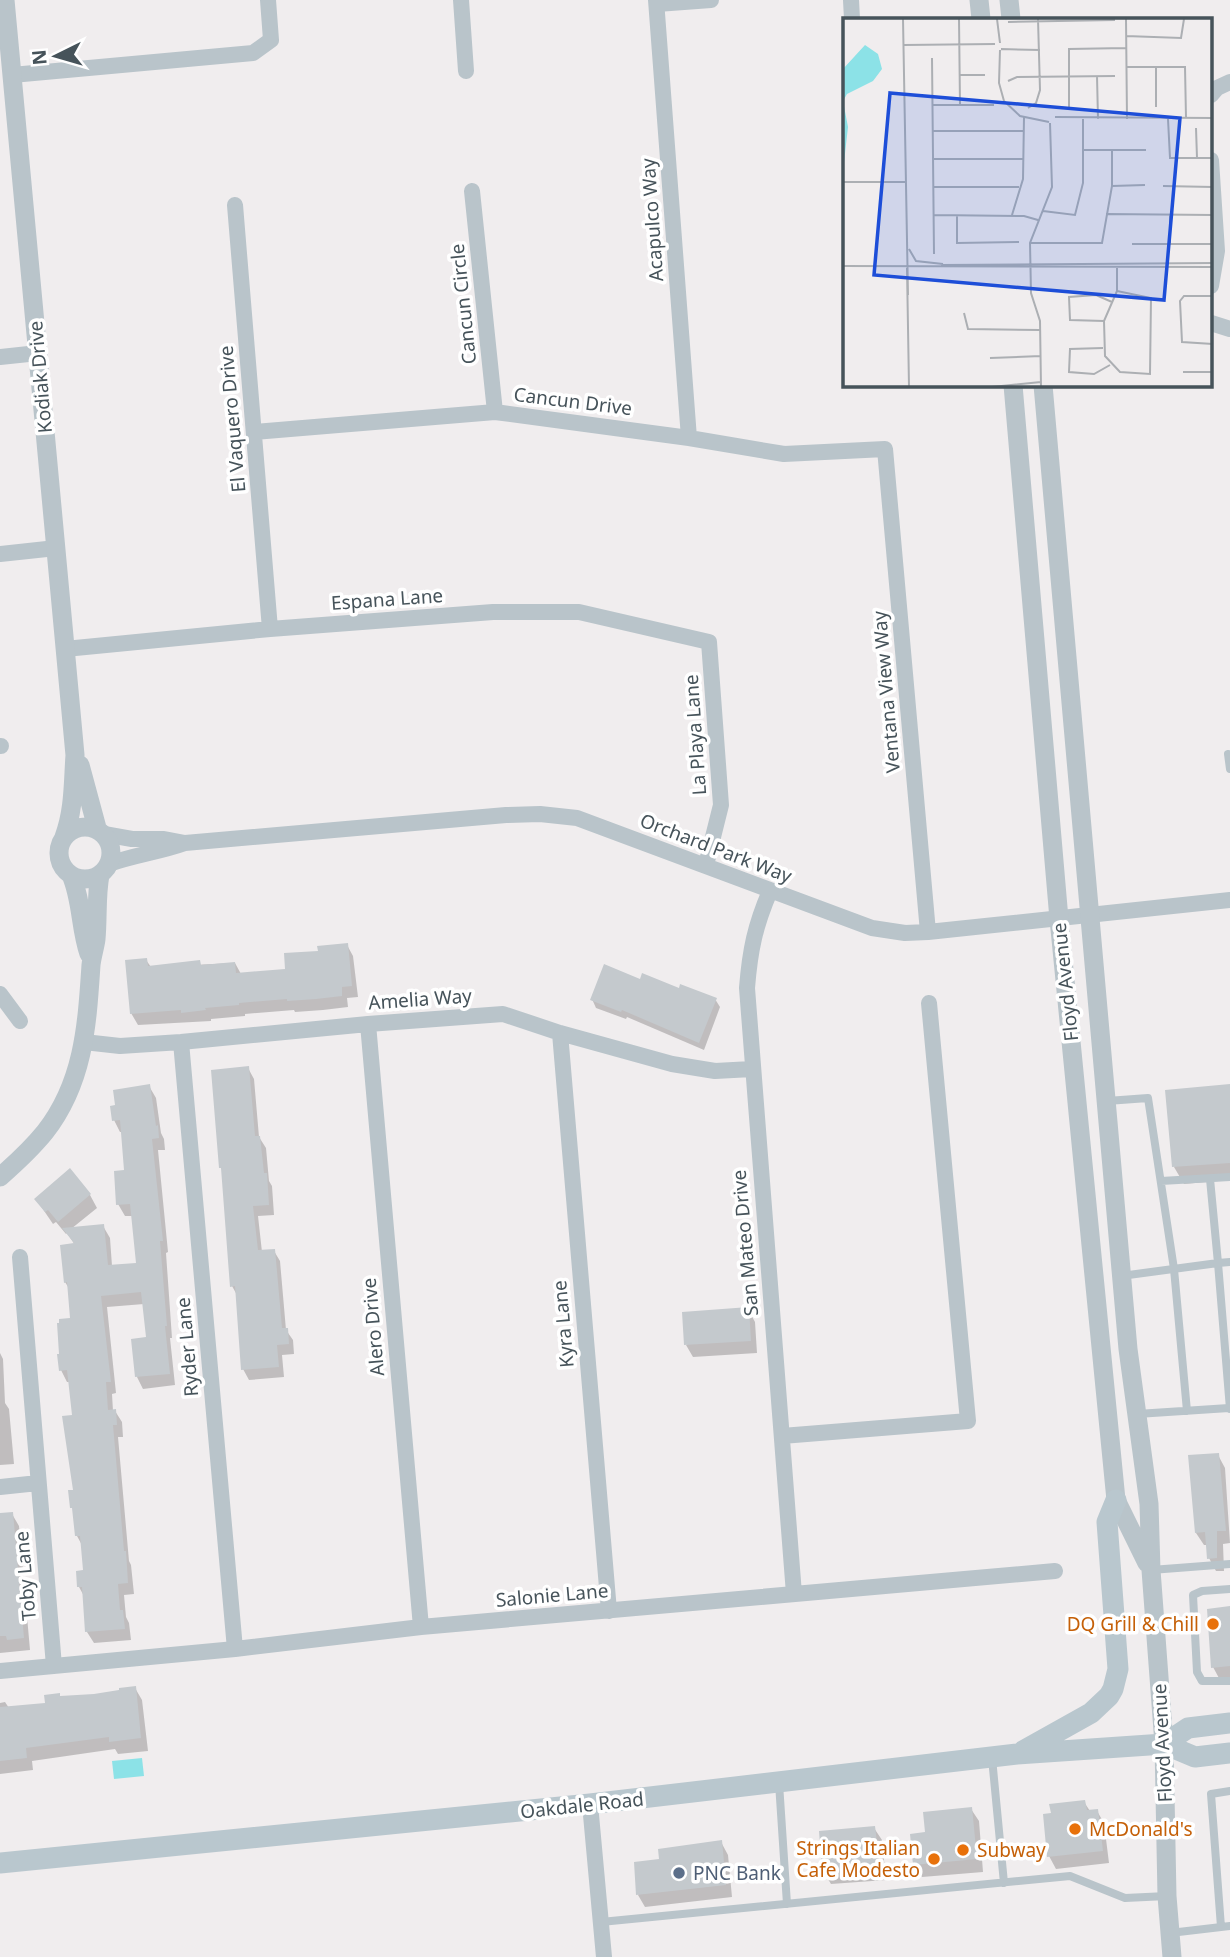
<svg xmlns="http://www.w3.org/2000/svg" width="1230" height="1957" viewBox="0 0 1230 1957" font-family="'Noto Sans',sans-serif">
	<style>
		.water { fill: #8ce2e7 }
		.shadow { fill: #0003 }
		.building { fill: #c4c9cd }
		.lines { fill: none; stroke-linecap: round; stroke-linejoin: round }
		.service { stroke: #b9c4ca; stroke-width: 8 }
		.minor { stroke: #b9c4ca; stroke-width: 16 }
		.tertiary { stroke: #b9c4ca; stroke-width: 19 }
		.secondary { stroke: #b9c7ce; stroke-width: 21 }
		.food-dot { fill: #e8710a; stroke: #fff; stroke-width: 2.5 }
		.service-dot { fill: #5c6f8a; stroke: #fff; stroke-width: 2.5 }
		.labels { text-anchor: middle; stroke-width: 7; stroke-linejoin: round; paint-order: stroke }
		.street-label { font-size: 19px; fill: #46535a; stroke: #fff }
		.food-label { font-size: 19px; fill: #c56008; stroke: #fff; text-anchor: end }
		.service-label { font-size: 19px; fill: #4e5e75; stroke: #fff; text-anchor: start }
		.inset-road { fill: none; stroke: #acafb3; stroke-width: 2 }
		.view { fill: #1d4ed8; fill-opacity: 0.15; stroke: #1d4ed8; stroke-width: 3.5 }
		.inset-edge { fill: none; stroke: #46535a; stroke-width: 3.5 }
	</style>
	<rect width="100%" height="100%" fill="#f0edee"/>
	<path class="water" d="M142,1758l2,18 -30,3 -2,-18z"/>
	<path class="shadow" d="M347,945l6,11 5,41 -11,1 1,9 -25,3 -28,2 -1,-2 -49,4v2l-34,3v2l-73,4 -7,-12 15,-53 5,7 84,-4 6,11 46,-3 33,-18z
		M641,981l74,18 5,8 -16,43 -77,-33 -1,2 -30,-11 -4,-9z
		M248,1068l6,11 5,58 7,11 3,33 3,5 2,29 -16,1 4,36 12,-1 6,10 6,69 7,10 1,14 -12,1 2,22 -35,3 -6,-11 -6,-74 -5,-9 -8,-113 -3,-5z
		M149,1086l7,12 5,35 3,6 1,11h-7l10,102 -2,1 6,85h-2l5,47 -32,4 -6,-12 11,-38 -4,-35 -37,3 9,86 -4,1 1,17h2l7,11 1,15h-5l11,124 2,4 3,29 -10,1 2,22 3,6 2,17 -37,3 -7,-11 -3,-36 -5,-9 6,-16 -2,-24 -6,-11 -3,-120 -4,-34h-3l-6,-12 11,-51 -2,-29 -5,-8 10,-37 -8,-12 -1,1 -10,-12 -3,2 -17,-25 34,-28 20,24 7,13 -26,21 32,-3 7,12 2,28 26,-2 -5,-48h-8l-7,-12 8,-32 -3,-40h-3l-6,-12z
		M1230,1086v94l-46,4 -10,-17z
		M748,1309l7,13 2,31 -64,4 -7,-12z
		M0,1353l3,6 2,44 4,6 5,55 -14,1z
		M1218,1455l7,13 5,75 -7,1 1,27h-8l-7,-13 -1,-13h-4l-8,-12z
		M12,1514l7,12 11,124 -30,3v-137z
		M1230,1608v71l-10,1 -7,-13z
		M135,1688l7,12 6,51 -30,3 -3,-5 -83,12 1,9 -33,4v-71l5,-1 4,6 37,-4 15,-6 33,-3z
		M1084,1802l6,9h7l7,12 5,40 -53,6 -7,-13z
		M971,1809l8,12 4,51 -61,5 -8,-13 13,-31z
		M874,1828l8,12 4,40 -55,4 -8,-13z
		M721,1842l7,13 4,42 -87,10 -7,-12 23,-35z"/>
	<path class="building" d="M348,943l4,43 -10,1v9l-26,3 -29,2v-2l-48,4v2l-34,3 1,2 -25,3v-3l-51,4 -5,-54 22,-2 1,8 52,-6 1,5 34,-3 1,11 49,-4 -1,-16 34,-2 -1,-5z
		M604,964l36,15 2,-6 37,15 1,-4 37,14 -18,45 -77,-33 -1,2 -31,-12z
		M249,1066l6,70h5l4,37h3l2,32 -16,1 5,44 17,-1 7,79h6l1,16 -12,1 2,22 -38,3 -6,-84 -5,1 -9,-119h-2l-8,-98z
		M150,1084l6,42 2,-1 1,13 -7,1 11,102h-3l7,85h-2l5,48 -35,3 -4,-38 15,-2 -5,-45 -40,4 10,86h-5l2,28 8,-1 1,16h-4l11,126h2l2,32 -10,1 2,26h3l2,19 -40,3 -3,-45h-5l-1,-16 7,-1 -3,-34h-5l-3,-28h-2l-2,-18h5l-11,-74 10,-1 -5,-45 -8,1 -2,-17h2l-2,-31h2v-4l11,-1 -3,-36 -3,1 -4,-38 14,-2 -12,-15 42,-4 4,41 28,-2 -6,-59 -14,1 -2,-34 10,-1 -4,-50 -8,1 -2,-15 5,-1 -2,-15z
		M1230,1084v79l-58,4 -7,-77z
		M70,1168l21,26 -33,28 -10,-12 -3,2 -11,-13z
		M749,1307l2,34 -67,4 -2,-33z
		M1219,1453l7,78h-9v27l-10,1 -2,-27 -10,1 -7,-78z
		M13,1512l11,126 -17,2 -1,-4h-6v-123z
		M1230,1606v60l-19,2 -4,-59z
		M136,1686l5,52 -32,4v-5l-83,11 1,10 -27,3v-54l45,-4 -1,-8 16,-2v3l34,-2 25,-4v-2z
		M1085,1800l2,10 11,-1 5,42 -56,6 -4,-43 8,-1 -2,-9z
		M972,1807l5,52 -64,6 -3,-31 15,-2 -2,-20z
		M875,1826l5,42 -58,4 -3,-41z
		M722,1840l4,45 -90,10 -2,-33 25,-3 -1,-10z"/>
	<g class="lines">
		<path class="service" d="M1228,754l2,15
			M1107,1101l41,-3 26,171 13,142
			M1210,1179l8,84 12,-1
			M1161,1181l69,-4
			M1121,1276l97,-13 12,146
			M1137,1414l92,-6
			M1151,1570l79,-6
			M1230,1589l-28,2 -9,4 4,77 5,9h28
			M992,1758l12,125
			M779,1783l8,121
			M601,1922l469,-46 55,22 42,-2
			M1221,1927l-10,-133 19,-3
			M1170,1933l60,-7"/>
		<path class="minor" d="M461,0l5,71
			M656,0l33,438
			M851,0l1,19
			M657,4l54,-4
			M12,75l241,-22 18,-13 -3,-40
			M1211,95l6,-7 13,-6
			M1211,160l6,91 -6,35
			M472,191l23,221
			M235,205l35,424
			M1211,323l19,6
			M0,357l38,-4
			M254,432l241,-20 194,26 95,16 101,-5 43,483
			M0,554l56,-6
			M65,649l205,-20 223,-17h86l130,30 12,163 -15,60
			M0,746h1
			M104,834l28,5h32l21,4
			M109,864c25,-9 51,-12 76,-21l321,-28 34,-1 37,4 295,110 33,5 23,-1 302,-32
			M770,891c-15,35 -20,59 -23,97l47,606
			M0,994l20,27
			M368,1024l53,603
			M560,1033l49,578
			M84,1042l36,4 61,-4 187,-18 135,-10 57,19 112,31 43,7 37,-2
			M181,1042l54,607
			M20,1257l34,409
			M782,1436l186,-15 -39,-418
			M0,1487l38,-4
			M0,1671l235,-22 186,-22 634,-56
			M590,1804l14,153"/>
		<path class="tertiary" d="M5,0l70,755c-2,28 -1,55 -11,82
			M979,0l2,19
			M1009,0l2,19
			M1013,385l46,534 57,581 31,63
			M1043,385l85,964 21,155 2,66 13,174 3,152 5,61
			M80,765l17,63
			M59 853a26 26 0 1 1 52 0a26 26 0 1 1-52 0Z
			M71,875c11,25 9,53 18,79
			M0,1177c16,-14 32,-29 45,-45 39,-50 42,-107 46,-167 1,-9 4,-18 5,-26 2,-22 0,-43 4,-64"/>
		<path class="secondary" d="M1164,1744l24,-16 42,-5
			M1023,1751l68,-38 18,-17 4,-7 5,-20 -11,-147 9,-22
			M0,1863l590,-59 427,-50 147,-10 31,13 35,-4"/>
	</g>
	<g class="food-dot">
		<circle cx="1213" cy="1624" r="7"/>
		<circle cx="1075" cy="1829" r="7"/>
		<circle cx="963" cy="1850" r="7"/>
		<circle cx="934" cy="1859" r="7"/>
	</g>
	<circle class="service-dot" cx="679" cy="1873" r="7"/>
	<g class="labels">
		<g class="street-label">
			<text transform="translate(652 220) rotate(-94)" y="7">Acapulco Way</text>
			<text transform="translate(463 304) rotate(-96)" y="7">Cancun Circle</text>
			<text transform="translate(40 377) rotate(-95)" y="7">Kodiak Drive</text>
			<text transform="translate(573 401) rotate(7)" y="7">Cancun Drive</text>
			<text transform="translate(232 419) rotate(-95)" y="7">El Vaquero Drive</text>
			<text transform="translate(387 599) rotate(-4)" y="7">Espana Lane</text>
			<text transform="translate(886 692) rotate(-95)" y="7">Ventana View Way</text>
			<text transform="translate(695 735) rotate(-94)" y="7">La Playa Lane</text>
			<text transform="translate(716 848) rotate(21)" y="7">Orchard Park Way</text>
			<text transform="translate(1065 982) rotate(-96)" y="7">Floyd Avenue</text>
			<text transform="translate(420 999) rotate(-4)" y="7">Amelia Way</text>
			<text transform="translate(745 1243) rotate(-95)" y="7">San Mateo Drive</text>
			<text transform="translate(563 1324) rotate(-95)" y="7">Kyra Lane</text>
			<text transform="translate(373 1327) rotate(-95)" y="7">Alero Drive</text>
			<text transform="translate(187 1347) rotate(-95)" y="7">Ryder Lane</text>
			<text transform="translate(25 1576) rotate(-95)" y="7">Toby Lane</text>
			<text transform="translate(552 1595) rotate(-5)" y="7">Salonie Lane</text>
			<text transform="translate(1162 1743) rotate(-93)" y="7">Floyd Avenue</text>
			<text transform="translate(582 1805) rotate(-6)" y="7">Oakdale Road</text>
		</g>
		<g class="food-label">
			<text x="1199" y="1631">DQ Grill &amp; Chill</text>
			<text x="1089" y="1836" text-anchor="start">McDonald's</text>
			<text x="920" y="1855">Strings Italian<tspan x="920" dy="22">Cafe Modesto</tspan></text>
			<text x="977" y="1857" text-anchor="start">Subway</text>
		</g>
		<g class="service-label">
			<text x="693" y="1880">PNC Bank</text>
		</g>
	</g>
	<g transform="translate(843 18)">
		<rect width="369" height="369" fill="#f0edee"/>
		<path d="M22,27l13,9 4,15 -9,12 -26,13 -4,7 5,26 -5,44v-102z" fill="#8ce2e7"/>
		<path class="inset-road" d="M60,1l5,276M116,1l1,86M154,1l3,24M283,1l1,100M165,4l107,-2M283,18l55,2 3,-19M61,27l91,-1M158,31l39,1M157,32l-1,33 5,18 16,15 29,6M89,40l2,196M283,49h59l1,51M117,57h25M254,58l1,43M165,63l9,-4 98,-1M90,87h61M313,89v-40M185,90l8,-5 4,-13 -2,-71M226,91v-60l57,-1M212,99l158,1M325,101l2,39h43M353,110l1,30M90,113h90M240,132h63M91,141h89M0,164h62M269,168l33,-1M320,168l50,1M91,169h85M200,193l32,4 8,-32v-64M263,196l107,1M91,197l90,1 14,4M114,197v28l62,-1M169,197l11,-36 1,-62M187,225h72l10,-57v-36M289,226h81M327,226v-29M66,231l7,12 27,3M98,247l272,-2M0,248l370,1M64,250l2,119M274,273l34,7 -1,76 -30,-2 -15,-16 -1,-35 13,-30v-25M370,278h-29l-4,5 2,41 31,2M121,295l4,16 72,1M261,303l-34,-1 -1,-23 27,-2 16,7M260,330l-33,1 -1,23 25,2 16,-9M147,340l51,-2M340,354h30M149,369l49,-5M198,369l-1,-66 -9,-28 -1,-50 22,-56 -2,-64"/>
		<path class="view" d="M47,75l290,25 -16,182 -290,-25z"/>
		<rect width="369" height="369" class="inset-edge"/>
	</g>
	<g transform="translate(56 56) rotate(265)" stroke="#ffffff" stroke-width="5" paint-order="stroke">
	<path d="M0-5L12 26L0 18L-12 26Z" fill="#46535a"/>
	<text y="-10" font-size="19" font-weight="bold" text-anchor="middle" fill="#46535a">N</text>
	</g>
</svg>
